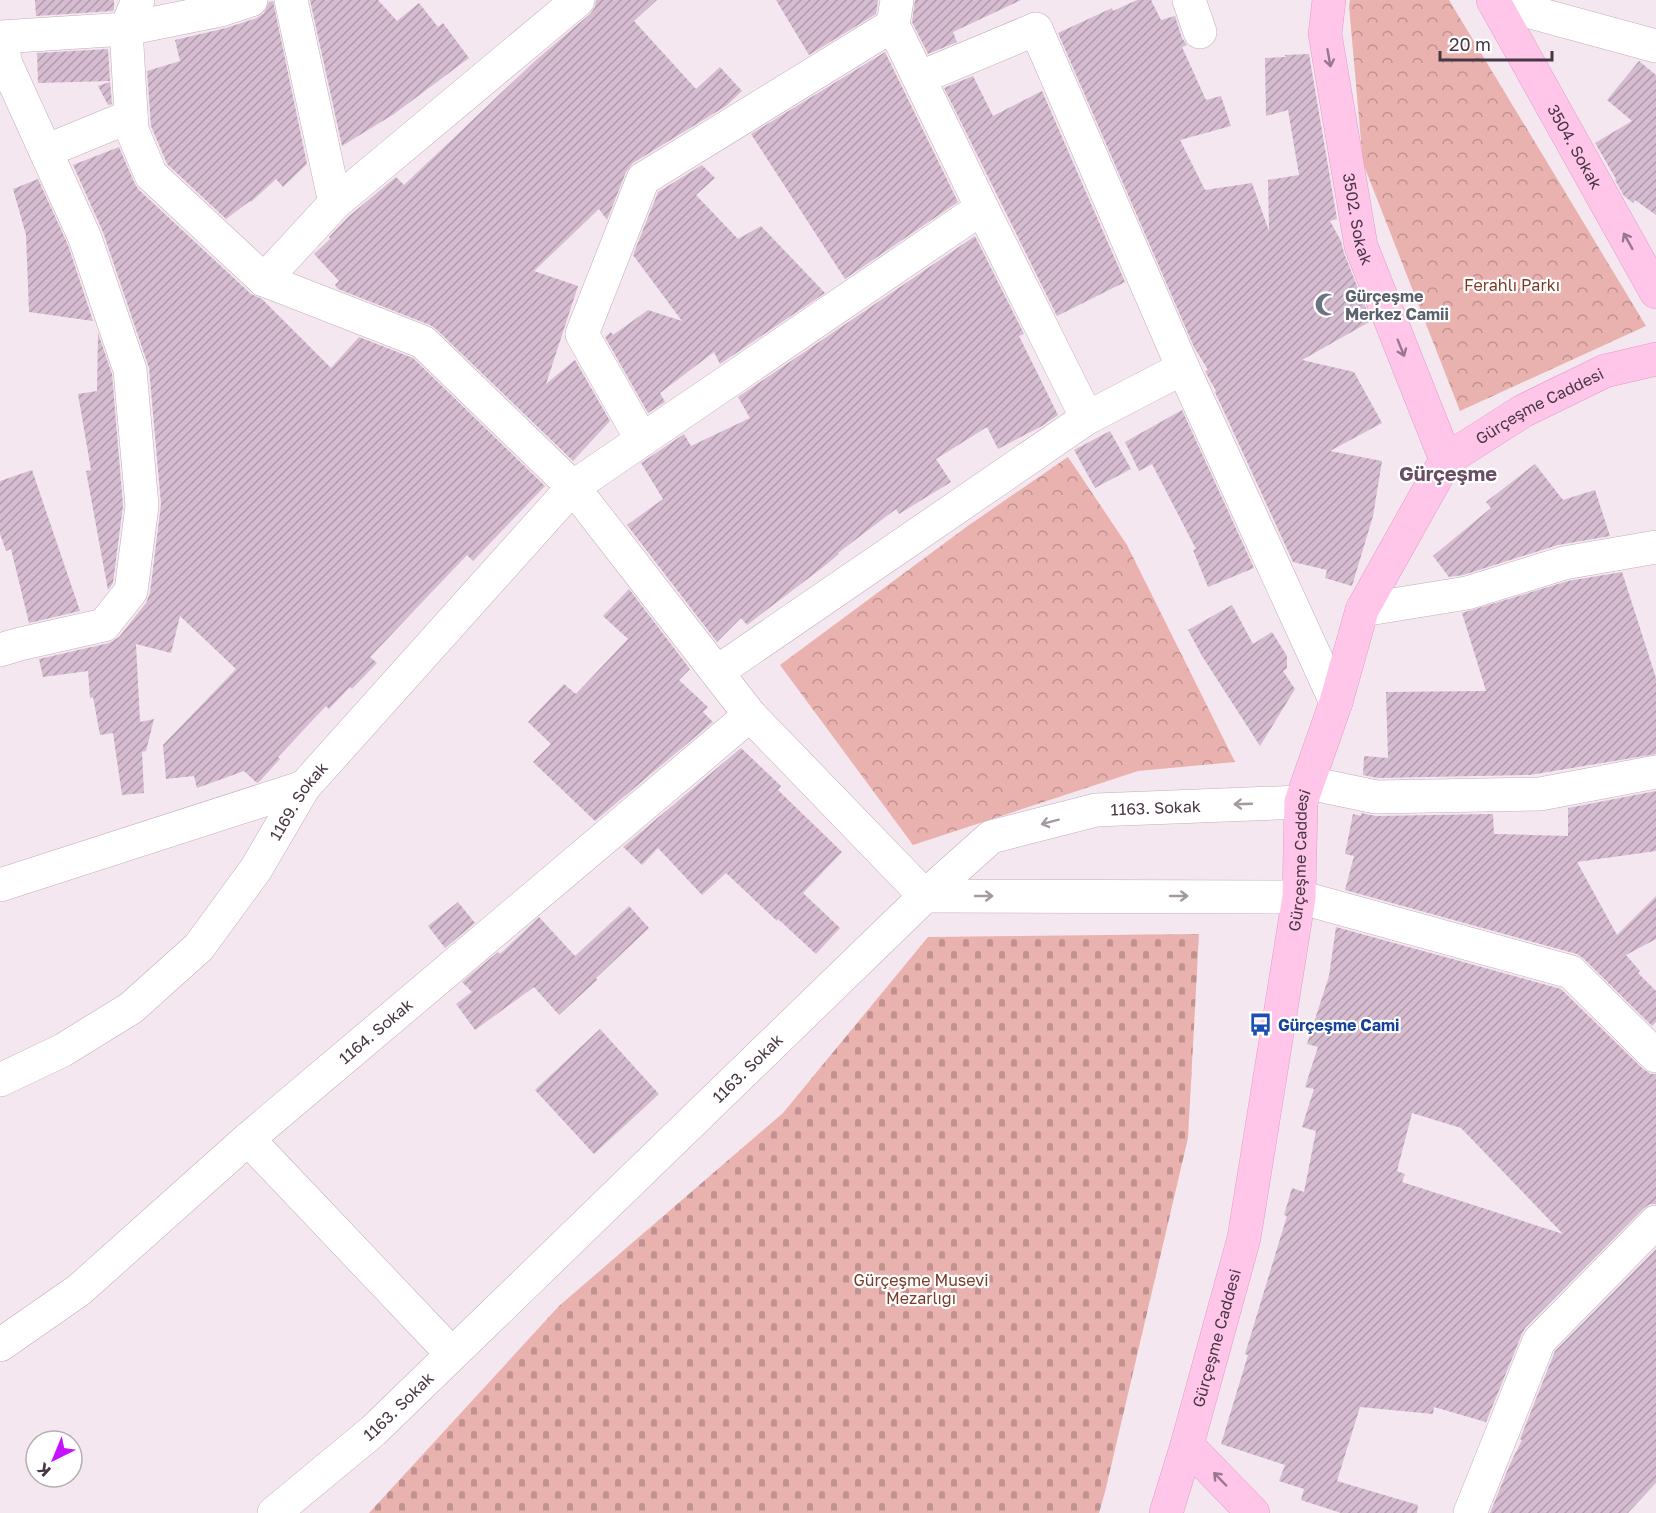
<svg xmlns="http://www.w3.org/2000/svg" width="1656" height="1513" viewBox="0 0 1656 1513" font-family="'Golos Text',sans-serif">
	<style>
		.cemetery { fill: url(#cemetery-stones) }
		.park { fill: url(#park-crowns) }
		.building { fill: url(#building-hatch); fill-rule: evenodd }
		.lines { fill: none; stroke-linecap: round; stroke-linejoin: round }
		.street-casing { stroke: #c3acbc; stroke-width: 34 }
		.secondary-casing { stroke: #de9cc7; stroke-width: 34 }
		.street { stroke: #fff; stroke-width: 33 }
		.secondary { stroke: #ffc6ea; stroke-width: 33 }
		.oneway { stroke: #9a778e }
		.oneway2 { stroke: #a39aa1 }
		.labels { text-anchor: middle; stroke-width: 4.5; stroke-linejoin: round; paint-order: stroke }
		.street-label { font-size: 16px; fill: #473643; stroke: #fff }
		.park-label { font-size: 16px; fill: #7b3a27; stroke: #fff }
		.worship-label { font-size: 16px; font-weight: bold; fill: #5b616d; stroke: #fff; text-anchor: start }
		.transit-label { font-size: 16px; font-weight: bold; fill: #164399; stroke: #fff; text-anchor: start }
		.quarter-label { font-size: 20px; font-weight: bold; fill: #6a4d64; stroke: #fff }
	</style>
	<defs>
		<pattern id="cemetery-stones" width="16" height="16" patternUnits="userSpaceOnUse" patternTransform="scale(1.5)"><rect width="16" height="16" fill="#e9b2af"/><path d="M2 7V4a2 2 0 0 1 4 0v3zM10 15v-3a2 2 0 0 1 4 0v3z" fill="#bf9290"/></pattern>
		<pattern id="park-crowns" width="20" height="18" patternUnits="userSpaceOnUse" patternTransform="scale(1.5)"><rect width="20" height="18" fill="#e9b2af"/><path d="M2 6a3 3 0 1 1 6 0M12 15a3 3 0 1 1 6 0" fill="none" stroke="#bf9290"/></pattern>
		<pattern id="building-hatch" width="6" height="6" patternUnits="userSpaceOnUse" patternTransform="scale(1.5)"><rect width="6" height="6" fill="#d6bcd0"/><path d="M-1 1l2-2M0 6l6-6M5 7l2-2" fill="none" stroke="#af9aaa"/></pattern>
	</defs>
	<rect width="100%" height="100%" fill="#f4e7f0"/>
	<path class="cemetery" d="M1199,934l-11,204 -83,354 -6,21h-730l190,-207 224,-193 145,-176z"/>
	<path class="park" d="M1350,0h99l197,326 -186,85 -97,-248 -14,-157z
		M1068,457l59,88 108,217 -97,9 -225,74 -133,-180 189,-140z"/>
	<path class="building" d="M35,0h79v9l-1,2 -77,5z
		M310,0h68l19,21 22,-18 19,24 5,-4 26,35 -75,56 -52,32z
		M596,0h61l-23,21 62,68 24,-22 22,24 -16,15 -93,57 -7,9 -19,48 -8,-11 -65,62 44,15 -32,98 29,-24 35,61 -37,40 -137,-132 -6,-4 -92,-36 -3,-4 4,-4 -25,-27 16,-15 -1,-2 19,-20 48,-40 8,8 132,-125 54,-46 5,-7z
		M776,0h102l-2,14 -67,41z
		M915,0h106l-68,32 4,10 -29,12 -16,-32z
		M1137,0h14l10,20 14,-4 7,22 5,7 -5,2 24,53 15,-4 10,30 -51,14 25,50 47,-7 17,48 -1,-51 31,-5 -11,-65 -22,6 -1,-58 21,-1 -1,-2 24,-1 28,165 -7,2 11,20 3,12 27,68 -69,39 52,12 28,51 -52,28 52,10 -9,55 -21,70 -27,-8 2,-8 -34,-8 -78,-170 1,-1 -11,-20 3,-1 -14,-23 -136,-314 54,-25 1,3z
		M273,1l34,163 -24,23 -7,-8 -25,23 -1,-1 -24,18 -59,-55 -16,-38 -4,-55 33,-10 -5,-21 51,-12 31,-10 7,-5 5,-11z
		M108,49l2,32 -72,2 -1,-30z
		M885,52l73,150 -113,77 -94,-145z
		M1639,61l17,14v140l-21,-15 -2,3 -9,-7 -9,-16 1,-1 -21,-36 37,-22 -25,-21z
		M973,76l20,40 49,-25 83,191 -68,34 -113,-228z
		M110,82l2,22 -4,1 -10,-19z
		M119,147l15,35 4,7 113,105 11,5 69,69 28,-31 54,21 132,128 -72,75 -6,-6 -97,102 7,6 -25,26 -2,-2 -21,22 -3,-3 -48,51 2,2 -21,23 -2,1 -13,-12 -47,17 -3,-12 -28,3 -3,-34 73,-76 -56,-53 -9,37 -35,-9 4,78 14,-3 -8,32 -4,1 2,41 -22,2 -9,-62 -13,2 -7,-38 -3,1 -2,-27 -45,6 -4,-18 70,-16 10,-6 27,-34 4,-10 11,-89 -12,-136 -46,-136 -30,-67z
		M702,165l13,13 -19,17 42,44 23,-13 64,67 -105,71 -6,-12 -54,41 5,9 -17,11 -43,-76 6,-5 2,3 35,-25 34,11 -49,-66 25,-63z
		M38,179l30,66 25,76 -64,-9 -3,-77 -13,-46z
		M975,236l49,98 -5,2 39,79 -16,11 -44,23 -11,-22 -51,32 15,23 -52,32 -3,-5 -58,44 1,1 -17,14 -75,57 -6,-7 -24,24 -90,-117 36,-26 -22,-36 43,-29 7,12 59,-28 -12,-21z
		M98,333l14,41 11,132 -10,77 -5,7 -22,-119 5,-1 -13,-76 19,-3z
		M1182,410l72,158 -46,19 -15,-37 3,-1 -44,-85 -13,7 -14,-29z
		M1110,431l21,38 -36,19 -21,-38z
		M1535,464l28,36 32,-10 15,46 -52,9 -95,30 -14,2 -16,-21 58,-48 -5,-6z
		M32,470l48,141 -51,12 -18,-74 -5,2 -6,-17v-53z
		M1622,572l34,106v76l-126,21 -152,3 -15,-3 1,-19 24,2 -2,-66 100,-1 -24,-78 106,-32z
		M629,589l61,80 -11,11 29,27 -5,5 10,10 -118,99 -62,-59 18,-18 -23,-22 36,-38 12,10 52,-55 -25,-23z
		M1232,605l21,39 19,-12 15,24v12l-4,3 12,18 -35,57 -58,-90 -14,-26z
		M741,748l40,38 -3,4 64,62 -39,41 37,35 -24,26 -38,-35 -1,2 -51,-48 -24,22 -44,-47 -16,17 -19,-18z
		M1656,791v60l-79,11 40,73 39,-39v43l-30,16 14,16 -2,2 18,18v31l-4,4 -68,-67 -7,-5 -232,-64 9,-34 -9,-2 8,-40 8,2v-3l15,3 117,-2 1,20 74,2v-28z
		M458,902l17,21 -30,25 -17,-22z
		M629,906l20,22 -53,50 1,2 -38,35 -25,-28 -59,43 -19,-26 16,-12 -10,-10 36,-30 2,2 39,-37 36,39z
		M1336,927l225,62 82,80 8,5h5v130h-6l-7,5 -118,119 -3,6 -36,88 -52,-15 -1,7 -73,-7 -23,74 81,24 -1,8h-76l-40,-13 3,-11 -25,-8 6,-16 -64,-21 27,-89 -3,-1 42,-138 -3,-1 8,-27 12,4 12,-61 -14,-4 12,-38 -9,-2 13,-40 -11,-3 22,-68zM1412,1113l49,15 102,106 -161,-52 3,-8 -8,-3z
		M600,1029l59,65 -65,60 -59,-64z
		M1656,1249v234l-28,30h-138l20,-49 12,-24 -2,-1 35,-88z"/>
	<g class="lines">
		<defs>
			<g id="street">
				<path d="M251,0l-31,10 -94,19 6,101 19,45 113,105 159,62 150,145 177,228 175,181 374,1 272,75 85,84"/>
				<path d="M291,0l44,203 243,-203"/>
				<path d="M1189,0l11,32"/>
				<path d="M1494,2l162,44"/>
				<path d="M893,25l89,183 105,210"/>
				<path d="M0,37l126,-8 12,-29"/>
				<path d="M0,38l6,26 79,174 45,132 12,136 -11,85 -27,34 -84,19 -20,6"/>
				<path d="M919,78l117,-49 147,339 153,334"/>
				<path d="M46,151l85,-35"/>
				<path d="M264,280l71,-77"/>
				<path d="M642,440l-60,-106 61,-155 250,-154 4,-25"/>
				<path d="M1362,610l105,-17 97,-30 92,-16"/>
				<path d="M717,672l370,-254 96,-50"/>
				<path d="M1309,783l67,14 164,-3 116,-22"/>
				<path d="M0,885l304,-98"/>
				<path id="s1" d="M0,1080l63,-30 68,-42 68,-61 57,-78 48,-82 269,-300 409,-279"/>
				<path d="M248,1139l204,215"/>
				<path id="s2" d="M0,1345l79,-55 169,-151 502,-424"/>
				<path id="s3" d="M274,1513l99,-82 552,-535 66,-59 105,-27 205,-8"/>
				<path d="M1470,1513l69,-172 117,-119"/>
			</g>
			<g id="secondary">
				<path id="s4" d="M1329,0l-4,34 36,212 85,214"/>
				<path id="s5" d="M1493,0l163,292"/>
				<path d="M1187,1445l66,68"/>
				<path id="s6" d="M1166,1513l21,-68 57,-207 55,-341 2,-95 35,-100 26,-92 84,-150 77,-49 82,-40 51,-12"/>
			</g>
		</defs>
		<use href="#street" class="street-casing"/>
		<use href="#secondary" class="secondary-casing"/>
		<use href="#street" class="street"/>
		<use href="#secondary" class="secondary"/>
	</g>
	<defs><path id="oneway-shaft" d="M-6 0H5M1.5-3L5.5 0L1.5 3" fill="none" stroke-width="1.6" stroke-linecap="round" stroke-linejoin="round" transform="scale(1.5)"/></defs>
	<g class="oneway">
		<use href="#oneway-shaft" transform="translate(1329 58) rotate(80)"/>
		<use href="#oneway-shaft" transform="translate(1628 241) rotate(-119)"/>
		<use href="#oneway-shaft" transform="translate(1401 348) rotate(68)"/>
		<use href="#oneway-shaft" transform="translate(1220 1479) rotate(-134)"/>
	</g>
	<g class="oneway2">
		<use href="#oneway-shaft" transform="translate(1243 804) rotate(178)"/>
		<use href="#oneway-shaft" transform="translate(1050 822) rotate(165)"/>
		<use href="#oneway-shaft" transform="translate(984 896)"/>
		<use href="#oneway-shaft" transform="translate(1179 896)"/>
	</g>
	<defs>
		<symbol id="mosque-bare" viewBox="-9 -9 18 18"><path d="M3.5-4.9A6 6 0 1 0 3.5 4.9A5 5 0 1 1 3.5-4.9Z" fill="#6b7280" stroke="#fff" stroke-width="2.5" paint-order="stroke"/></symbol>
		<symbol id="bus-bare" viewBox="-9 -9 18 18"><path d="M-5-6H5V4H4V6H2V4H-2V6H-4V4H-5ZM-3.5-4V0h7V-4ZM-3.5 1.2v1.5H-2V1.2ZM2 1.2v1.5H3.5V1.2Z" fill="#1a4fb4" stroke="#fff" stroke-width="2.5" paint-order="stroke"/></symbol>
	</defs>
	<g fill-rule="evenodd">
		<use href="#mosque-bare" x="1310" y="288" width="33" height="33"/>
		<use href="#bus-bare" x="1244" y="1008" width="33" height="33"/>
	</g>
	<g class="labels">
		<g class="street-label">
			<text dy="6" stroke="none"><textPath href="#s5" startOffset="168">3504. Sokak</textPath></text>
			<text dy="6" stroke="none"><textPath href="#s4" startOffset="222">3502. Sokak</textPath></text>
			<text dy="6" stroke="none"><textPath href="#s6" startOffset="1208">Gürçeşme Caddesi</textPath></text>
			<text dy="6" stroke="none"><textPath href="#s1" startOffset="418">1169. Sokak</textPath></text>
			<text dy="6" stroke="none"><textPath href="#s3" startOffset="1154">1163. Sokak</textPath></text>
			<text dy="6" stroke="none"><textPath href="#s6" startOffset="668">Gürçeşme Caddesi</textPath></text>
			<text dy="6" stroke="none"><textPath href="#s2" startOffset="490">1164. Sokak</textPath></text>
			<text dy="6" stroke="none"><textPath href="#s3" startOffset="650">1163. Sokak</textPath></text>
			<text dy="6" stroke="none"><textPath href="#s6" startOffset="182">Gürçeşme Caddesi</textPath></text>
			<text dy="6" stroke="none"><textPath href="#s3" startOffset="164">1163. Sokak</textPath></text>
		</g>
		<g class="park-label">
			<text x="1512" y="291">Ferahlı Parkı</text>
			<text x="921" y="1286">Gürçeşme Musevi<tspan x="921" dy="18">Mezarlığı</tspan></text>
		</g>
		<g class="worship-label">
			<text x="1345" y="302">Gürçeşme<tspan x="1345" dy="18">Merkez Camii</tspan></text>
		</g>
		<g class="transit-label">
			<text x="1278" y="1031">Gürçeşme Cami</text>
		</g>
		<g class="quarter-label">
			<text x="1448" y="481">Gürçeşme</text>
		</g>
	</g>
	<g transform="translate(54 1459) rotate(223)"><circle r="28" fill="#ffffff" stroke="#b5afb4" stroke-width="1.5"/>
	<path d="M0-4.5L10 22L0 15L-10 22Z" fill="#c613ff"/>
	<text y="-9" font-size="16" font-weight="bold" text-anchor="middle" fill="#473643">K</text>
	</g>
	<path d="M1440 51v9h112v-9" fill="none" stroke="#473643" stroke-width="3"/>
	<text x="1449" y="51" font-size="18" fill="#473643" stroke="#ffffff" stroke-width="4.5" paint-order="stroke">20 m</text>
</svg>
